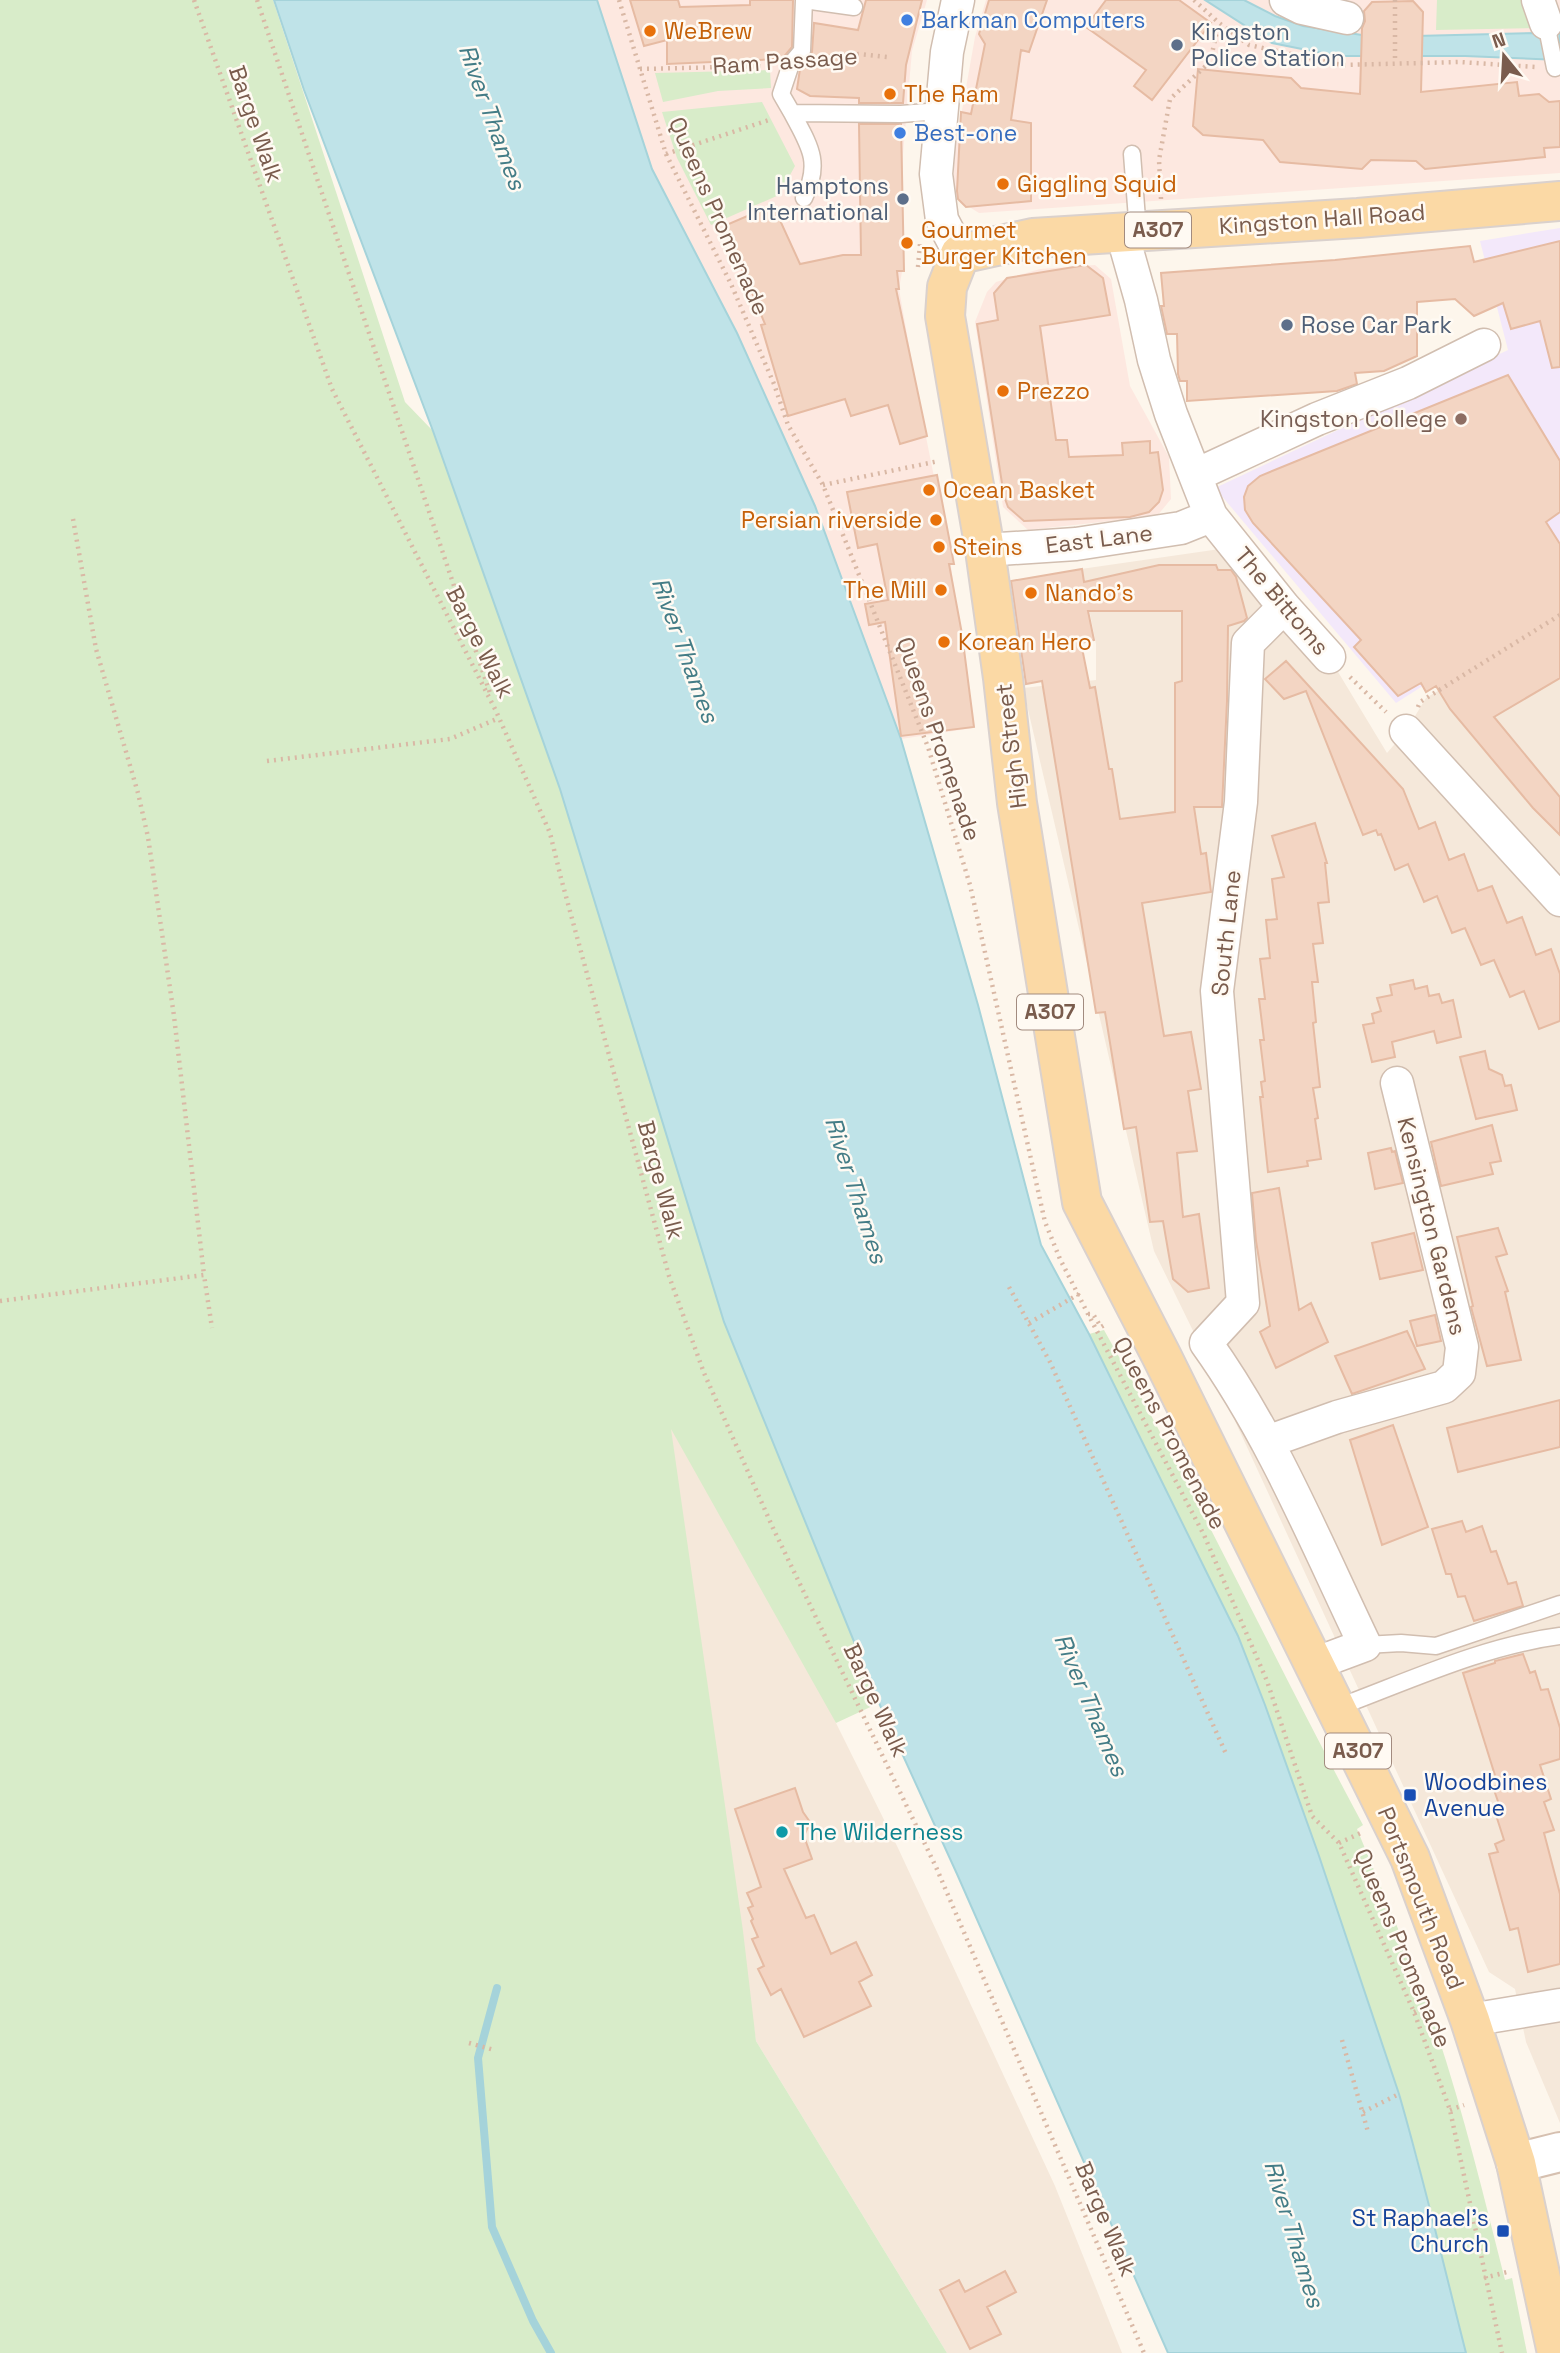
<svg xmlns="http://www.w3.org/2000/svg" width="1560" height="2353" viewBox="0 0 1560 2353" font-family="'Space Grotesk',sans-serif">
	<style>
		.residential { fill: #f5e8da }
		.commercial { fill: #fde8e0 }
		.education { fill: #f3e8fa }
		.green { fill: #d8ecc9 }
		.water { fill: #bfe3e8; stroke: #a5d3da; stroke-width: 2 }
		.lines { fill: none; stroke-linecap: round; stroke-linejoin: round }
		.stream { stroke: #a5d3da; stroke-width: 8 }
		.building { fill: #f3d5c3; stroke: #e6bba3; stroke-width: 2; fill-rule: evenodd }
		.service-casing { stroke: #d1beb0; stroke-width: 19 }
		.minor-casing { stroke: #d1beb0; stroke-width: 35 }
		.secondary-casing { stroke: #d6c0b0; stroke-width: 42 }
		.primary-casing { stroke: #dad1cd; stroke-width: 42 }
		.path { stroke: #d9b8a5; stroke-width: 4.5; stroke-dasharray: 2 5; stroke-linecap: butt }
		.service { stroke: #fff; stroke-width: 16 }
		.minor { stroke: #fff; stroke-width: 32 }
		.secondary { stroke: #fff; stroke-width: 38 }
		.primary { stroke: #fbd9a5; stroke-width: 38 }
		.shop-dot { fill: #3f7fe0; stroke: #fffaf3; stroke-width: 2.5 }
		.food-dot { fill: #e8710a; stroke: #fffaf3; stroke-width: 2.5 }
		.service-dot { fill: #5c6f8a; stroke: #fffaf3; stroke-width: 2.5 }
		.education-dot { fill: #8d6e63; stroke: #fffaf3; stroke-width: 2.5 }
		.transit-dot { fill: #1a4fb4; stroke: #fffaf3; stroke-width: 2.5 }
		.culture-dot { fill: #0f9aa8; stroke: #fffaf3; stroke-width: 2.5 }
		.labels { text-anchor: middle; stroke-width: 5; stroke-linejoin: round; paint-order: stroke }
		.shield { fill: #fffaf3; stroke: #a28b7f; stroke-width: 2 }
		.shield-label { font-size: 21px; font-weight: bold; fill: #7a5c4d }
		.shop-label { font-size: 23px; fill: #366cbe; stroke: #fffaf3; text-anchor: start }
		.food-label { font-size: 23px; fill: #c56008; stroke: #fffaf3; text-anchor: start }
		.service-label { font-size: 23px; fill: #4e5e75; stroke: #fffaf3; text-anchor: start }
		.street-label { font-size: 23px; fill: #7a5c4d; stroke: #fffaf3 }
		.education-label { font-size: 23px; fill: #785e54; stroke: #fffaf3; text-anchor: end }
		.transit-label { font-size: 23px; fill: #164399; stroke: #fffaf3; text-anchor: start }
		.culture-label { font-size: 23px; fill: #0d838f; stroke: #fffaf3; text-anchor: start }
		.water-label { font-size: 24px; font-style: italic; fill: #437c86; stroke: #fffaf3 }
	</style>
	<rect width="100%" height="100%" fill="#fdf6ec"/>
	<path class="residential" d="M1220,549l109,108 58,96 19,-22 20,-33 134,-80v1505l-34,-81 -11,-53 -26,-17 -290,-629 -45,-92 -131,-563 73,-8v-36l-15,-75z
		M636,1284l200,439 62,125 157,338 67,167h-175l-191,-312z"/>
	<path class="commercial" d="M597,0h330l-15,51 -9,103v112l-4,23 20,113 30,150 24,176 -72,11 -86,-233 -78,-173 -85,-164z
		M986,0h574v173l-581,40 -24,-15 -2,-37 22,-124z
		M1095,265l16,14 19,107 39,71 2,42 -14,17 -129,14 -25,-23 -28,-185 12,-30 9,-10 44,-13z"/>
	<path class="education" d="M1560,228v371l-164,104 -181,-215 293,-138 -28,-109z"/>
	<path class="green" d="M0,0h273l132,402 28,29 127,358 164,533 155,381 -43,20 -165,-294 72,502 13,110 191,312h-947z
		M1437,0h94l7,28 -102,2z
		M770,70l1,18 -53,3 -55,11 -8,-29z
		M762,102l33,64 -16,29 -68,30 -34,-67 -15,-46z
		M1104,1330c92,162 171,331 259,495l-6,4c23,56 47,112 68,169 33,92 56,187 80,282l7,-2 15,75h-61l-49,-196 -18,-63 -134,-389 -176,-371z"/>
	<path class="water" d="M274,0h323l55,169 85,164 78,173 86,233 77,266 63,240 48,89 149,302 27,69 53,148 81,241c25,86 45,173 67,259h-298l-211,-479 -78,-171 -155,-381 -164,-533 -127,-358 -129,-341z
		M1205,0h39l31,16 28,10 72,11 163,-4 22,1v26l-95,-4h-128l-65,-13z"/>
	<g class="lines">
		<path class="stream" d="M497,1988l-19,70 14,169 41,94 18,32"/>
	</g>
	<path class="building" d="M630,0h48l2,7 70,-2v-5h43l-1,47 -10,12 -115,5v-24l-23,6z
		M866,0h56l-16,65 -3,38h-44v-5l-49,-2 -13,-7 3,-20 12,-17 2,-29 44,7z
		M989,0h58l-18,52 -8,-2 -10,70 20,3v78l-65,6 -8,-8 -1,-8 4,-79 10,2 14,-70 -6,-10z
		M1106,0h73l32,23 -59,77 -18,-14 12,-16 -60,-43z
		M1413,1l10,11 -2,80 96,-10 2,14 20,-2 10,8 11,-1v46l-16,1 1,9 -120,12 -9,-8 -45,-1 -9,9 -82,-7 -17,-22 -60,-5 -10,-9 5,-57 93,9 10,10 59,6 2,-66 3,-7 -1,-10 8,-9z
		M859,124h42l3,147h-7l2,18h-3l31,147 -27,8 -12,-39 -37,11 -6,-17 -57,17 -27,-91 4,-1 -41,-98 49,-21 27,59 43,-9h18z
		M1560,241v126l-8,1 -12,-47 -29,8 -8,-26 -29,13 -19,-17 -38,3v54l-33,15 -29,2 2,11 -20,7 -150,10v-20h-7l-2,-7 -1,-40h-10l-6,-28h3l-3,-33 174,-13 135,-14 4,16z
		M1086,265l17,13 7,37 -70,11 16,114h11l2,17 54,-2 -1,-12 28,-2v12l8,-1 5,38 -4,12 -10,10 -19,5 -106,4 -16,-14 -4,-11 -27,-172 21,-4 -4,-27 13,-15z
		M1508,375l52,86v51l-14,10 14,22v134l-66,39 66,80v38l-27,-27 -83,-99 -14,-23 -10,6 -5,-9 -23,13 -44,-49 7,-7 -108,-117 -8,-13 -1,-13 4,-11 12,-10z
		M937,475l17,89h-5l13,70 12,93 -73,9 -16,-114 -16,3 -4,-21 23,-4 -11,-56 -19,4 -11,-56z
		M1159,565h57l2,5h13l5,7 11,41 -3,3 -16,5 -1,75 -5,106h-28l7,47 5,-1 5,39 -69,11 22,133 27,-4 10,57 -13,2 9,60 -20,2 6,64 16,-3 10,74 -21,4 -15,-13 -10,-58 -13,1 -14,-95 -12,2 -19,-117 -9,1 -54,-332 -16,3 -15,-103 71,-12 2,13zM1088,611h94v70l-7,2v129l-55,7 -8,-50h-3l-14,-82 -5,1 -9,-45 13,-3z
		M1286,661l117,128 16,40 16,-7 14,38 15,-6 14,37 14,-5 15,37 15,-6 14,38 15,-6 9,25v47l-21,8 -15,-38 -14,6 -16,-37 -13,5 -16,-37 -13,5 -15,-37 -13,6 -16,-38 -13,6 -14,-36 -3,1 -2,-5 -13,5 -57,-144 -22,8 -19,-20z
		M1315,823l12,40h-2l4,39 -11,1 5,40 -10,1 5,38h-6l4,40 -3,1 7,64 -7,1 5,30 -3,1 6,40 -14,2 1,5 -40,6 -8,-75h3l-2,-15 4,-1 -5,-41h4l-5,-41h6l-5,-40 10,-1 -4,-38 11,-1 -5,-40 12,-2 -12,-41z
		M1413,980l2,9 12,-3 2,10 10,-2 3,9 11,-3 8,37 -24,6 -3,-12 -42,11 3,15 -23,5 -9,-37 11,-2 -2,-9 9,-3 -4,-13 15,-3 -2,-10z
		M1485,1051l4,18 13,6 3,11 6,-1 6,25 -41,9 -16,-62z
		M1492,1125l9,36 -11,2 3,11 -52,12 -10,-44z
		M1391,1148l1,4 3,-1 8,32 -28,6 -7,-36z
		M1279,1188l20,122 12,-7 17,39 -52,26 -16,-36 10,-6 -14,-85 -4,-48z
		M1498,1228l9,26 -11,3 12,34 -3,1 16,68 -34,6 -16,-59 2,-1 -16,-69z
		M1414,1233l9,37 -43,9 -8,-36z
		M1435,1315l6,26 -24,5 -7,-25z
		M1407,1331l18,38 -73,25 -17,-38z
		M1560,1400v47l-102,25 -11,-44z
		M1393,1425l35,102 -46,18 -32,-105z
		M1462,1521l4,11 16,-6 9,26 5,-1 12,33 8,-2 7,24 -49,15 -9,-25 -7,1 -7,-23h-5l-14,-45z
		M1523,1654l7,19 5,-2 6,19 7,-1 12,39v31l-20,6 11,34 -7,3 10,28 -10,3 16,61v70l-32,8 -10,-44 -8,2 -21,-76 9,-2 -3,-8 9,-4 -9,-28 6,-2 -8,-23 5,-2 -35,-112 32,-10v-2z
		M795,1788l8,24 7,10 -6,14 8,23 -28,10 22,49 8,-3 17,39 25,-12 16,33 -13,7 12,24 -67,31 -23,-48 -10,6 -13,-26 6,-3 -12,-27 6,-2 -7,-16 2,-2 -5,-11 5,-2 -6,-13 14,-6 -26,-78z
		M1005,2271l11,21 -29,15 14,27 -31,15 -30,-59 19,-10 6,12z"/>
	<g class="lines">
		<defs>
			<path id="service" d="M854,7l-50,-7 -2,51 -11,13 -10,30 11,19 109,1 40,-3
				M1546,23l9,45
				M792,113c17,32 30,49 12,85
				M1132,154l6,78
				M1365,1645l36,-2 35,3 124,-42
				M1336,1708c73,-27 147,-62 224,-72"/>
			<path id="minor" d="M958,0l-11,52 -11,122 6,46 18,34
				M1286,0l16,8 45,10
				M1538,0l8,23
				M1122,233l19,67 13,60 17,54 40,102 73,91 45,50
				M1196,475l121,-56 91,-36 76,-38
				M985,550l91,-6 105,-16 30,-12
				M1406,731l154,169
				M1206,1343l37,-40 -26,-312 24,-189 7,-159 36,-36
				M1206,1343c66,92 110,200 159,302l-51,19
				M1267,1442l70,-25 107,-30 15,-14 3,-26 -65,-264
				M1470,2020l90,-15"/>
			<path id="secondary" d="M1516,2163l44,-11"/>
			<path id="primary" d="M1557,2353l-41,-190 -46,-143 -60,-162 -249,-503 -79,-153 -65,-399 -14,-125 -18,-128 -40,-234 2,-29 13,-33 73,-16 325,-20 202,-17"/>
		</defs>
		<use href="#service" class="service-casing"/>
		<use href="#minor" class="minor-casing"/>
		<use href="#secondary" class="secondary-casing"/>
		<use href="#primary" class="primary-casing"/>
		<path class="path" d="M194,0l138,389 164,322 54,122 11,45 108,398 35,97 69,155 163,339 208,486
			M257,0l233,693
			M619,0l47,154 65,130 43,100 14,41 35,60 105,262 42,138 75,337 15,37 28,55 116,221 63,146 45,135 27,27 75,169 36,98 52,243
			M1194,0l25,23 30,22 93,20 118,-3 75,5
			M1395,0v63
			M822,57l38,-3 27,3
			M640,69l129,-3
			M666,154l106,-35
			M1161,199l-2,-39 11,-61 40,-37 9,-39
			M918,267l2,-23
			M823,485l116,-24
			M73,519l23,130 42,144 10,44 26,179 30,259
			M1350,677l36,35
			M1418,707l2,-5 140,-87
			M267,761l183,-22 49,-21
			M1009,1287l41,75 177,394
			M0,1301l204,-26 8,53
			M1088,1314h5l8,13 5,-3
			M1029,1323l50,-29
			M1339,1843l24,-11
			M1414,2012l16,-7
			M1342,2040l26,92
			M469,2043l25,7
			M1450,2110l14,-5
			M1363,2112l36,-18
			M1484,2278l23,-6"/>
		<use href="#service" class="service"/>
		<use href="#minor" class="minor"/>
		<use href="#secondary" class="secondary"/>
		<use href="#primary" class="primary"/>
	</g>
	<g class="shop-dot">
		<circle cx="907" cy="20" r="7"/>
		<circle cx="900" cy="133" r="7"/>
	</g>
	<g class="food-dot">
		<circle cx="650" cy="31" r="7"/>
		<circle cx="890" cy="94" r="7"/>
		<circle cx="1003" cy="184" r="7"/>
		<circle cx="907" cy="243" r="7"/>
		<circle cx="1003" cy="391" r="7"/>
		<circle cx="929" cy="490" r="7"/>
		<circle cx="936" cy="520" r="7"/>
		<circle cx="939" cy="547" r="7"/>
		<circle cx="941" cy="590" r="7"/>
		<circle cx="1031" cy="593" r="7"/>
		<circle cx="944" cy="642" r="7"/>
	</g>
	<g class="service-dot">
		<circle cx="1177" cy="45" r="7"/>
		<circle cx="903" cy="199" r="7"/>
		<circle cx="1287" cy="325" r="7"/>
	</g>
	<circle class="education-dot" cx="1461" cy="419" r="7"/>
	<g class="transit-dot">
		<rect x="1403" y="1788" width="14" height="14" rx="3.5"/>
		<rect x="1496" y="2224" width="14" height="14" rx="3.5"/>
	</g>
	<circle class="culture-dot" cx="782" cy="1832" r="7"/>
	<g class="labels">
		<g class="shield">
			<rect x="1125" y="212.5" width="66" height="35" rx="5"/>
			<rect x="1017" y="994.5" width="66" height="35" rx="5"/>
			<rect x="1325" y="1733.5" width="66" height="35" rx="5"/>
		</g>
		<g class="shield-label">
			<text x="1158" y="237">A307</text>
			<text x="1050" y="1019">A307</text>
			<text x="1358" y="1758">A307</text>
		</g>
		<g class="shop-label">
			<text x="921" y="28">Barkman Computers</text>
			<text x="914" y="141">Best-one</text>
		</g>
		<g class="food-label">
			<text x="664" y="39">WeBrew</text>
			<text x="904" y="102">The Ram</text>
			<text x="1017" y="192">Giggling Squid</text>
			<text x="921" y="238">Gourmet<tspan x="921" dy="26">Burger Kitchen</tspan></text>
			<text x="1017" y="399">Prezzo</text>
			<text x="943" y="498">Ocean Basket</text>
			<text x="922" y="528" text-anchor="end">Persian riverside</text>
			<text x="953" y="555">Steins</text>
			<text x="927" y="598" text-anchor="end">The Mill</text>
			<text x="1045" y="601">Nando's</text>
			<text x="958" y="650">Korean Hero</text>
		</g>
		<g class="service-label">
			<text x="1191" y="40">Kingston<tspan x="1191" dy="26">Police Station</tspan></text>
			<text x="889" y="194" text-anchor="end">Hamptons<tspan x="889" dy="26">International</tspan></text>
			<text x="1301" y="333">Rose Car Park</text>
		</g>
		<g class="street-label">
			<text transform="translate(785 61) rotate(-4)" y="8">Ram Passage</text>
			<text transform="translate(256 124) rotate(71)" y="8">Barge Walk</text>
			<text transform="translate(719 216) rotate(66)" y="8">Queens Promenade</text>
			<text transform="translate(1322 219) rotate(-4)" y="8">Kingston Hall Road</text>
			<text transform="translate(1099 539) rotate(-7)" y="8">East Lane</text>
			<text transform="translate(1282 601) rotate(50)" y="8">The Bittoms</text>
			<text transform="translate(480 642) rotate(63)" y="8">Barge Walk</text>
			<text transform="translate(939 739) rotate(71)" y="8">Queens Promenade</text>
			<text transform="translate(1011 746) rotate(-97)" y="8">High Street</text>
			<text transform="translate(1226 933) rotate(-84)" y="8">South Lane</text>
			<text transform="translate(661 1180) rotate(75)" y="8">Barge Walk</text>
			<text transform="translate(1432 1226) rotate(76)" y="8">Kensington Gardens</text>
			<text transform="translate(1170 1433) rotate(62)" y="8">Queens Promenade</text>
			<text transform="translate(876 1700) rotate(65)" y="8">Barge Walk</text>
			<text transform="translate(1421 1898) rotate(68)" y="8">Portsmouth Road</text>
			<text transform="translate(1403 1948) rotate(67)" y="8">Queens Promenade</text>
			<text transform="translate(1106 2219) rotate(67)" y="8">Barge Walk</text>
		</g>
		<g class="education-label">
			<text x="1447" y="427">Kingston College</text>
		</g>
		<g class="transit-label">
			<text x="1424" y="1790">Woodbines<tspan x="1424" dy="26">Avenue</tspan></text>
			<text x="1489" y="2226" text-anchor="end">St Raphael's<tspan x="1489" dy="26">Church</tspan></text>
		</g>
		<g class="culture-label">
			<text x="796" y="1840">The Wilderness</text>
		</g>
		<g class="water-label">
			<text transform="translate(492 117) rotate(70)" y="8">River Thames</text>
			<text transform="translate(685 650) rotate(70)" y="8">River Thames</text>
			<text transform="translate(856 1190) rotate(72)" y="8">River Thames</text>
			<text transform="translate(1091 1705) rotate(67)" y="8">River Thames</text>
			<text transform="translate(1294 2234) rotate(73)" y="8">River Thames</text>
		</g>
	</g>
	<g transform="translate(1504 56) rotate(342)" stroke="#fffaf3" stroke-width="5" paint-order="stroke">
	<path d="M0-5L12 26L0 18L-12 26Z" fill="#7a5c4d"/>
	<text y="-10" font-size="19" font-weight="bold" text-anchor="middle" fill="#7a5c4d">N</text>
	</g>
</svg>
